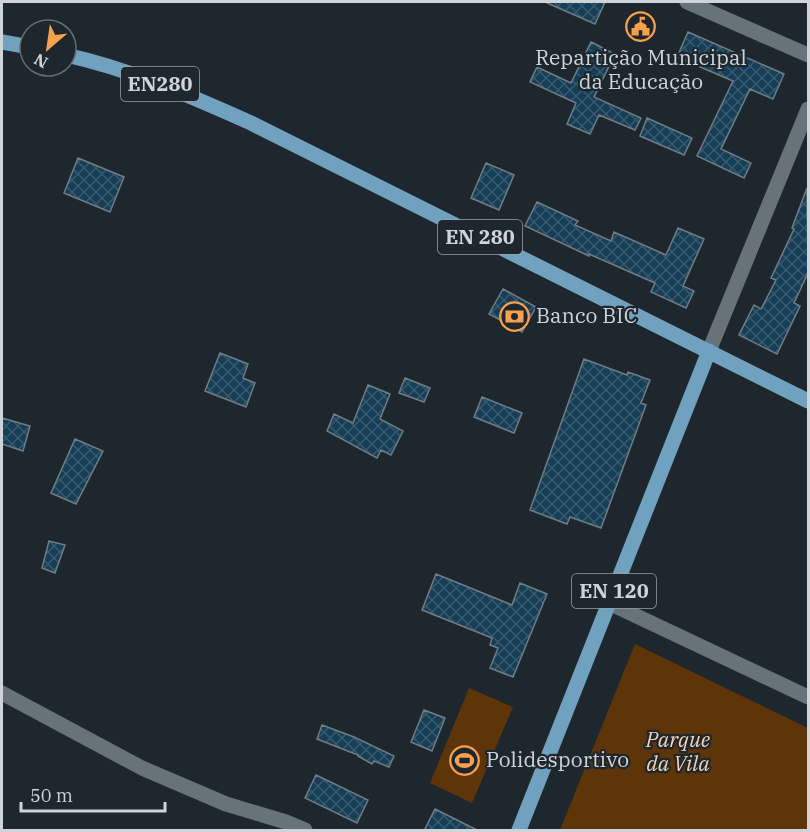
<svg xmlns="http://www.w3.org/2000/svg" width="810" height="832" viewBox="0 0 810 832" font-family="'IBM Plex Serif',serif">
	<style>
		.green { fill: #5e3409 }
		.building { fill: url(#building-cross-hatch); stroke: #717c84; stroke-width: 1.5 }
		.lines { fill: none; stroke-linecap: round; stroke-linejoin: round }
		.street { stroke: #677279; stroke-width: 15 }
		.secondary { stroke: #677279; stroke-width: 15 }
		.primary { stroke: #70a1bf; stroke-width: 15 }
		.labels { text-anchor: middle; stroke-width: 4.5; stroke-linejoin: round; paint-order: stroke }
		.shield { fill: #1e272d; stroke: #99a0a5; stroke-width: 1.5 }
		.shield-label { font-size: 20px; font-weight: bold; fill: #ced4d8 }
		.poi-label { font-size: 21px; fill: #ced4d8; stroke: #1e272d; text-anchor: start }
		.park-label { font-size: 21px; font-style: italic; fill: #f4d2b7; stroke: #1e272d }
	</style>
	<defs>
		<pattern id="building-cross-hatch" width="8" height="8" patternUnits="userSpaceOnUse" patternTransform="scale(1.5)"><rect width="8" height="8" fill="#163f57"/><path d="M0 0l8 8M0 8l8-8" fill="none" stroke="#375a6e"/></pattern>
	</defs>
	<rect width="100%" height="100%" fill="#1e272d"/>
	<path class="green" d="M635,644l173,84v102h-248z
		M469,688l44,19 -41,96 -42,-20z"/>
	<path class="building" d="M545,2h60l-10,22z
		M688,32l96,42 -11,25 -23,-10 -29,60 30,14 -7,15 -47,-22 36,-75 -56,-24z
		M591,42l24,12 -21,43 47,21 -6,12 -36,-15 -9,19 -23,-10 9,-21 -46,-21 7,-15 34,16z
		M647,118l45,20 -8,17 -44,-19z
		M78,158l46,19 -14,35 -46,-19z
		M486,163l28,12 -15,35 -28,-12z
		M807,188l1,85 -14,30 6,3 -23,48 -38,-19 15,-30 7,4 15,-29 -5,-2 23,-49 -2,-1z
		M537,202l41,19 -3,4 36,16 3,-9 52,23 12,-27 26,11 -21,47 11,5 -8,17 -35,-16 4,-9 -66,-29v2l-64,-30z
		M503,289l33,18 -14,25 -33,-18z
		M220,353l28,11 -5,14 12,5 -9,24 -41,-16z
		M584,359l43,16 1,-3 22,8 -9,23 5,2 -45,123 -31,-11 -3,7 -37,-14z
		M405,378l25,10 -6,14 -25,-9z
		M368,385l22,9 -10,25 23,12 -12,24 -10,-5 -4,8 -50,-27 7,-17 19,9z
		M482,397l40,16 -8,20 -40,-16z
		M2,418l28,8 -7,25 -21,-7z
		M75,439l28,12 -27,53 -25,-11z
		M49,541l16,4 -10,28 -13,-5z
		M436,574l76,31 8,-22 27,11 -34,83 -23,-9 8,-20 -8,-3 2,-7 -70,-28z
		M424,710l21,8 -13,33 -21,-9z
		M322,725l32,12 40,19 -5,11 -15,-6 -2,3 -14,-8v-1l-41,-16z
		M316,775l52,25 -11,23 -52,-25z
		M435,809l44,22h-55z"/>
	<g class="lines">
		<path class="street" d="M687,2l121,53
			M609,603l199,94
			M2,693l140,75 84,36 60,18 19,8"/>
		<path class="secondary" d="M709,351l99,-242"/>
		<path class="primary" d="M2,42l28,5
			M66,55c64,14 124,41 185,68l557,278
			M519,830l190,-479"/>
	</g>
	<defs>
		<symbol id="civic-ring" viewBox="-11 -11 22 22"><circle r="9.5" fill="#1e272d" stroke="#f9a04d" stroke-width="1.5"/><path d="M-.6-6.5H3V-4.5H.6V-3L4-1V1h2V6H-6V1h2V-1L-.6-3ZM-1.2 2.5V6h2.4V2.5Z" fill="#f9a04d"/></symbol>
		<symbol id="bank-ring" viewBox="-11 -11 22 22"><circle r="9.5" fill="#1e272d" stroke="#f9a04d" stroke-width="1.5"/><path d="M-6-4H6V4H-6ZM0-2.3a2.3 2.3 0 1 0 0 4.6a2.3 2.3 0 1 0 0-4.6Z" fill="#f9a04d"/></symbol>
		<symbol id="stadium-ring" viewBox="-11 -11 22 22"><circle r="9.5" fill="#1e272d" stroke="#f9a04d" stroke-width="1.5"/><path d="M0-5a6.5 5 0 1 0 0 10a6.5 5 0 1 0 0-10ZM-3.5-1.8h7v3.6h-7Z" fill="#f9a04d"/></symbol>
	</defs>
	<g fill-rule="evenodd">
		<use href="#civic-ring" x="624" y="10" width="33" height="33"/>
		<use href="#bank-ring" x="498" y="300" width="33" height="33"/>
		<use href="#stadium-ring" x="448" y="744" width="33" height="33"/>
	</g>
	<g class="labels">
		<g class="shield">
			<rect x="121" y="67" width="78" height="34" rx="4.5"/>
			<rect x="438" y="220" width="84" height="34" rx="4.5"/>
			<rect x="572" y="574" width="84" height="34" rx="4.5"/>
		</g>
		<g class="shield-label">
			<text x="160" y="91">EN280</text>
			<text x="480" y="244">EN 280</text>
			<text x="614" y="598">EN 120</text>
		</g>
		<g class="poi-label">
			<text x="641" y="65" text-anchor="middle">Repartição Municipal<tspan x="641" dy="24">da Educação</tspan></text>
			<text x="536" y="323">Banco BIC</text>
			<text x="486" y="767">Polidesportivo</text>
		</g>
		<g class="park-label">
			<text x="678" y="747">Parque<tspan x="678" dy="24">da Vila</tspan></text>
		</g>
	</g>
	<rect width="810" height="832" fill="none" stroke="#ced4d8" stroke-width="6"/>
	<g transform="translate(48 48) rotate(209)"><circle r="28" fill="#1e272d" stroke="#646c71" stroke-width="1.5"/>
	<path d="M0-4.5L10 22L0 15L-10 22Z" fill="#f9a04d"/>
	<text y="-9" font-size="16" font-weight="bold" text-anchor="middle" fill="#ced4d8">N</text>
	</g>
	<path d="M21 802v9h144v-9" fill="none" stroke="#ced4d8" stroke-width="3"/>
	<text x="30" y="802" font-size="18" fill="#ced4d8" stroke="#1e272d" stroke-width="4.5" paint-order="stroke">50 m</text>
</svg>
